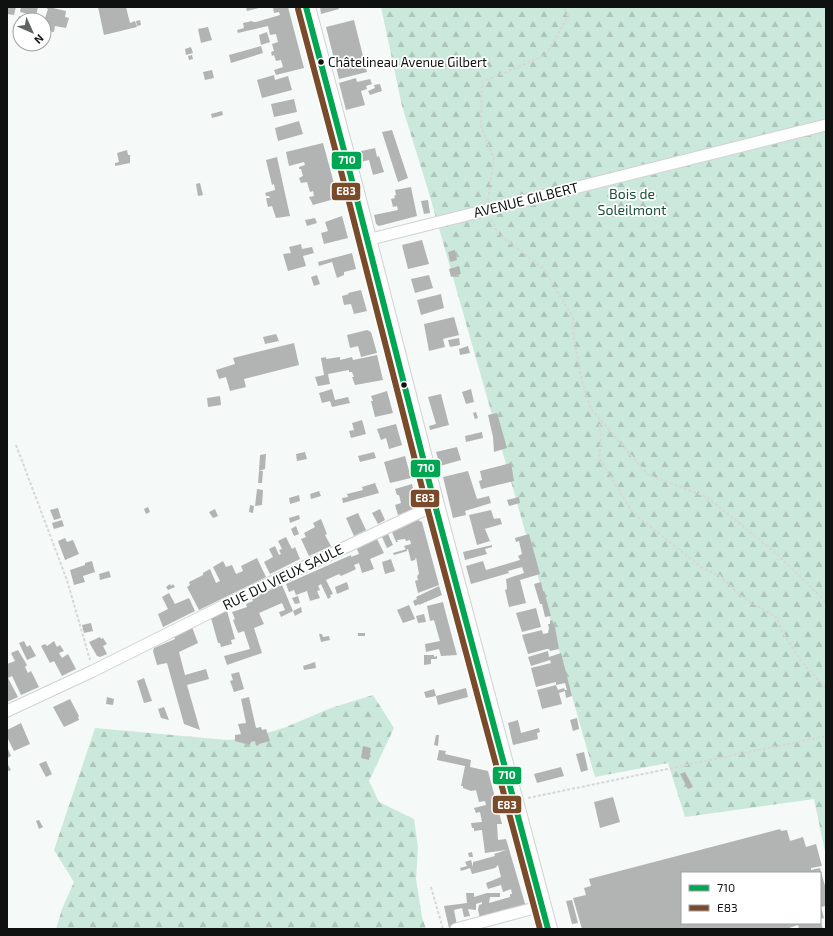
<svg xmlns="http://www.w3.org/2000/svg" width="833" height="936" viewBox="0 0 833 936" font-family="'Exo 2',sans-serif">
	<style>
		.forest { fill: url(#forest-firs) }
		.building { fill: #b1b4b3 }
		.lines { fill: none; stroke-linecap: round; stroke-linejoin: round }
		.street-casing { stroke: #d0d2d1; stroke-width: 13 }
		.primary-casing { stroke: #d0d2d1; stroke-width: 20 }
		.path { stroke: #d6d7d7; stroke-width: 2; stroke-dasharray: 3 2; stroke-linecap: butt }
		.street { stroke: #fefefe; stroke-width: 11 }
		.primary { stroke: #fefefe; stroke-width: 18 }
		.bus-1-casing { stroke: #fff; stroke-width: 9 }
		.bus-2-casing { stroke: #fff; stroke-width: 9 }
		.bus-1 { stroke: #00a651; stroke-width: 6 }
		.bus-2 { stroke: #7a4b2a; stroke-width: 6 }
		.bus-dot { fill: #0f1110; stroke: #fff; stroke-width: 1.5 }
		.labels { text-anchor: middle; stroke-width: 3.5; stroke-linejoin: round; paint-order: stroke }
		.bus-label { font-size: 13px; fill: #0f1110; stroke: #fff; text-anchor: start }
		.park-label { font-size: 14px; fill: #1c4e3c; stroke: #fff }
		.street-label { font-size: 14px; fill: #0f1110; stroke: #fff }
		.line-badge { stroke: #fff; stroke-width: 1.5 }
		.badge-label { font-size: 11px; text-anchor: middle; font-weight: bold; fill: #fff }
	</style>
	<defs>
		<pattern id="forest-firs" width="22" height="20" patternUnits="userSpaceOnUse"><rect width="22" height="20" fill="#cbe8dc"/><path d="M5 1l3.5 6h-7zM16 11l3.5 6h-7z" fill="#adc6bc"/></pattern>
	</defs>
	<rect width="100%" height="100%" fill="#f5f9f7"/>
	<path class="forest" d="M381,7h445v849l-12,-57 -129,18 -17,-54 -73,14 -166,-584 -27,-87z
		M373,695l21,33 -25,53 10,21 35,17 4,28 -2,32 6,38 4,12h-370l6,-20 12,-27 -20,-32 41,-122 132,12 25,-2 34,-11 45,-19z"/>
	<path class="building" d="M7,7h9l-2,8 -7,-1z
		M21,7h17l-2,9 -16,-4z
		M44,7h9v1l13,3 -1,6 4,1 -3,10 -11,-2 -1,6 -6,-1 1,-8 -5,-1v-1l4,-12z
		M98,7h28l4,16 5,-2 2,6 -33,8z
		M246,7h13v1l-12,3z
		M273,7h15l16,61 -28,7 -2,-5 9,-3 -2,-7 -5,1 -2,-6 -2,1 -1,-4 3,-1 -2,-7 6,-2 -2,-8 -6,1 -2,-9 -30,7 -1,-3 7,-2 -1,-5 9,-2 1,1h3l24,-7 -1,-3 -5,1z
		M320,7h18l1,2 -18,5z
		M19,16l6,2v2h-5v14l-5,-2z
		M140,20l1,5 -4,1 -1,-5z
		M354,20l13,52 -28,7 -13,-52z
		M208,27l4,13 -11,3 -3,-14z
		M267,32l3,10 -9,3 -2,-10z
		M261,46l2,7 -32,10 -2,-8z
		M191,47l2,6 -7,2 -1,-6z
		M192,55l1,4 -4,1 -1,-4z
		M212,70l2,8 -9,2 -2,-8z
		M274,75l1,5 13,-4 4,14 -30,8 -5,-18z
		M356,78l1,4 13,-3 2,5 -6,2 1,3 -6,2 4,14 -19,5 -7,-27z
		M380,84l2,7 -12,4 -2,-4 7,-3 -1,-3z
		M294,99l3,13 -23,5 -3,-13z
		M222,111l1,4 -11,3 -1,-4z
		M299,121l4,13 -25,7 -3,-13z
		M392,130l16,48 -10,4 -16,-50z
		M323,143l15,55 -25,7 -4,-8 5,-1 -1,-5 -3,1 -3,-10 -6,1 -2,-5 4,-2 -2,-7h-2v-2l6,-2 -1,-3 -15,4 -3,-14z
		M375,148l2,9 2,-1 5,16 -11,3 -4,-15 -9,2 -3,-10z
		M127,150l1,5h2v8l-15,3v-3l4,-1 -2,-9z
		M277,157l13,59 -14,2 -4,-12 -4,1 -2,-9h4l-1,-2h-3l-1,-3 10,-3 -1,-6 -2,1 -6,-25z
		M200,183l3,12 -5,1 -2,-12z
		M411,187l6,29 -38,10 -3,-2 -2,-9 24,-5 -1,-4 -4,1 -2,-8 4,-1 -1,-2 2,-1 -1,-5z
		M428,200l2,13 -6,1 -3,-13z
		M342,216l6,22 -24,6 -3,-11 7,-2 -3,-9z
		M315,218l2,5 -10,3 -2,-6z
		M422,240l7,24 -21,5 -6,-24z
		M301,244l1,5 10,-2 2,6 -11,3 3,10 -18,5 -5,-17 8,-1 -2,-6z
		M455,250l2,10 -7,2 -2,-10z
		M352,253l4,16 -12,3v3l-7,3 -5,-16 -13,4 -1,-4z
		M459,266l2,8 -10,3 -2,-8z
		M317,275l3,9 -6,2 -3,-9z
		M429,275l4,13 -18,5 -4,-14z
		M361,290l6,21 -13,3 -3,-10 -7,1 -2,-9 7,-2 -1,-1z
		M441,294l3,14 -23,7 -4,-15z
		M454,317l5,18 -16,4 2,8 -16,4 -5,-27z
		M367,330l4,2 6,21 -16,4 -3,-11 -8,2 -3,-13z
		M276,334l3,7 -14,3 -2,-7z
		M459,338l1,7 -10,2 -2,-7z
		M294,343l5,22 -55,14 2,8 -16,4 -4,-14 -7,2 -3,-9 19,-6 -2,-6z
		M468,346l2,7 -10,2 -1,-6z
		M377,355l6,25 -28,5 -3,-8h2l-2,-5h-3v-2l-21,4 2,10 -12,2 -3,-9 9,-2 -3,-17 5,-1v2l14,-2v3l12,-3 1,3z
		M332,389l3,11 13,-3 2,6 -18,4 -2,-6 -8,2 -3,-10z
		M471,389l3,13 -8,2 -4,-12z
		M387,391l6,22 -18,4 -4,-16h2l-2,-5z
		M441,394l8,31 -19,5 -1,-4 7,-2 -8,-27z
		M220,396l1,9 -13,2 -1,-9z
		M476,412l2,6 -3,1 -2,-6z
		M497,413l10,35 -13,4 -1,-15 -5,-22z
		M362,420l4,14 -15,4 -2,-7 5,-1 -2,-7z
		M396,424l6,21 -13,4 -3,-11 -5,2 -4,-11z
		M482,432l1,6 -17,4 -1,-6z
		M457,447l4,13 -21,6 -4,-14z
		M305,452l2,7 -10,2 -1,-7z
		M374,452l2,6 -16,4 -2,-6z
		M266,454l-1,15 -6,2 1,-16z
		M405,456l6,22 -21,5 -6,-21z
		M511,463l3,18 -33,8 -2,-8 3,-1 -2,-9z
		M259,471h4l-1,12h-4z
		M468,471l9,28 12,-3 2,7 -26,8 1,4 -13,3 -10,-41z
		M375,483l4,10 -36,10 -1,-5 6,-1 -1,-3 16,-4 -1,-3z
		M412,484l6,23 -20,8 -3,-10 6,-2 -2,-8h-2l-2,-6z
		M257,489l6,1 -1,15 -7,1z
		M319,491l2,5 -10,3 -1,-5z
		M299,495l1,6 -10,3 -1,-6z
		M519,497l1,6 -11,3 -2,-6z
		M250,505l4,1 -1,7 -4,-1z
		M148,507l2,5 -4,2 -2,-5z
		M58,508l3,10 -7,2 -4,-10z
		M215,509l3,7 -5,2 -4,-6z
		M380,509l5,11 -7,4 -6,-11z
		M491,510l3,9 6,-1 2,6 -21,6 4,-1 5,12 -13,4 -8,-30z
		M358,513l8,17 -12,6 -8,-18z
		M299,515l1,4 -10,4 -1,-5z
		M321,519l6,15 -2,1 6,11 -22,10 -8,-17 5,-2 -2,-4 11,-6 -2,-4z
		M62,520l2,6 -10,3 -2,-6z
		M418,520l4,2 17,63 -21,8 -3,-12 3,-1 -1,-4 2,-2 -3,-17 -1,3 -4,1 -3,-12 -2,1 -2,-4 7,-2 -1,-4 -4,1 -1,-2 -8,1 1,2h-2l-4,-10z
		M296,526l3,8 -5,2 -3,-7z
		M388,534l5,11 -6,3 -5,-11z
		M529,534l11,40 -20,6 6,23 -17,4 -4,-17 2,-1 -1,-10 18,-6 -2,-6 -14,4 1,2 -38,11 -5,-18 17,-5 3,9 34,-10 -2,-4 4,-2 -3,-13 -3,1 -1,-4z
		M286,537l6,12 3,-2 5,12 -30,15 -6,-12 9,-5 -4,-8 6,-3 4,9 2,-1 -2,-4 3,-1 -4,-8z
		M65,538l2,4 6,-2 6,14 -14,6 -7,-19z
		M377,539l7,14 -14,6 4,10 -12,4 -3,-10 -5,2 2,4 -6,3 -9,4 -2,-2 -13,6 7,14 -3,1 1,2 -3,2 -7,-15 -3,2 2,4 -3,1 3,7 -10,3 -3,-10 -11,4 -2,-5 -5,2 -3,-8 65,-29v2l8,-3 -2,-5z
		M492,545v2l-7,2 2,5 -22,6 -2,-8z
		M407,549v2l-13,4 -1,-2z
		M257,558l9,19 -67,33 -12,-23 3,-2 -1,-3 14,-7v-2l7,-4 6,14 4,-2 -7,-14 10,-6 3,6 6,-2 4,9 7,-3 -2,-5z
		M391,559l4,12 -10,3 -3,-12z
		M92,561l3,11 -12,4 2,6 -11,3 -4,-15 15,-5v-2z
		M109,571l2,6 -11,3 -1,-6z
		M347,582l2,7 -12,5 -2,-7z
		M541,582l2,9h1l7,25 -6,1 -3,-13h-2l-6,-20z
		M170,584l1,2 2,-2 2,3 -7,3 -2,-3z
		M282,585l11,26 -12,6 -2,-5 6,-2 -3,-7 -23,10 5,11 -10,4 8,25 -35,12 -3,-9 26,-7 -6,-18 -6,2 -5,-13 2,-1 -3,-7 15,-5 -1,-3 7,-3 -1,-3z
		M439,586l3,9 -23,10v-1l-4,2 -2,-5 4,-2 -1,-2z
		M169,593l6,11 14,-6 6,13 -32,16 -5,-13 10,-5 -6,-12z
		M298,596l2,7 -5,1 -3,-6z
		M443,602l4,16 10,37 -16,1 -2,-7 -13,3 -1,-8 15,-3 -6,-21 -4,1 -3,-15z
		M409,605l6,14 -12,4 -6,-13z
		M301,607l1,5 -7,4 -2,-5z
		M536,608l5,19 -19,5 -6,-19z
		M227,611l8,28 -4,1 1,4 -11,3 -1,-4h-2l-7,-25z
		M424,614l2,8 -8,1 -2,-7z
		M552,620l3,7 4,22 -9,2 -1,-2h-2l-19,5 -6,-19 20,-5 1,4 5,-1 1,-5 -1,-4h2v-3z
		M91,623l2,8 -9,2 -2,-8z
		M192,627l6,16 -19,9 6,23 21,-6 3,10 -22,6 13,45 -16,-6 -17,-61 -10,2 -4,-14 1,-3 21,-9 -1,-3z
		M358,633h7v3h-7z
		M319,634h3l1,3 6,-1 1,4 -9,2z
		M100,637l1,2 2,-1 4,6 -4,2 4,8 -7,3 -3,-1 -8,-14z
		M24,641l3,6 3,-2 6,11 -9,4 -8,-17z
		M54,641l3,6 3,-2 4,6 -5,2 3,5 6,-4 8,15 -14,7 -8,-15 -4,2 -9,-17 4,-2 2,2z
		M18,650l9,15 -2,2 3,6 3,-2 8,16 -18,8 -9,-19 -4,2 10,19 -11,5v-38l8,-3 -4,-8z
		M548,651l1,6 12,-4 11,43 -6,2 -1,-7 -6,2 3,11 -20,5 -5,-19 19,-5 2,5 6,-2 1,2h2l-2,-7 -9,2v-3l-20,5 -5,-19 20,-5 -1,-3 -19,6 -3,-9z
		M424,655h10v2l3,-1v3h-6v5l-7,1z
		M315,662l1,6 -12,2 -1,-4z
		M239,672l5,17 -10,3 -4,-11 3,-1 -2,-6z
		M144,678l8,23 -8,2 -7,-22z
		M466,688l2,9 -30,8 -2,-9 -10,2 -2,-6 10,-3 2,7z
		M107,697l7,2 -1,6 -7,-1z
		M249,697l7,31 5,-1 1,3 4,-1 4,12 -11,3v1l-3,1 -1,-5 -4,1 -1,3 -15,-4v-6l6,-1 -3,-10 8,-1 -5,-24z
		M70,699l9,17 -1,1 1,3 -15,7 -11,-20z
		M164,707l5,13 -8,-2 -3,-9z
		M577,718l2,11 -6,2 -3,-11z
		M518,720l3,13 18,-5 1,4 -3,1 1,6 -25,6 -5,-22z
		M21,723l9,21 -16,7 -7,-14v-7z
		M436,735h3l-1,11 -4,-1z
		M363,746l8,2 -2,12 -8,-2z
		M7,747l4,9 -4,2z
		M439,750l7,1 -1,3 26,6 -1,7 18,4 14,53h-5l1,16 8,-1 20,68 -46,11 -2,-8 1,-5 3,-1v-2l-6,2v6l-8,-1 2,7 -6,1 -2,-9 -8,2 3,15 -8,3 -5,-22 23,-3 -1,-10h8v4l13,-4h13v4h-10l-1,6 21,-6v-3h2l-1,-5 -8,3 -2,-7 -13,4 -2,-6 15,-6 -3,-12 -3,3 -23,6 -2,-6 -9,3 -1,-3 7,-2 -2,-4 6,-2 2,7v-5l22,-6 -1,-2 12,-4 -21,3 -3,-23 -8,1v-3h-2l-1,-5 11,-1 -2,-10 -4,1 -2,-5 12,-3 -1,-4 -6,1 -3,-12 -5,1 -8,-3v-2h-2l4,-20 -28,-6z
		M584,752l4,18 -7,2 -5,-18z
		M46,761l6,13 -6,3 -7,-13z
		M7,763l4,7 -3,1h-1z
		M561,767l3,9 -27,7 -3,-9z
		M685,772l8,15 -5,2 -8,-15z
		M613,797l7,25 -20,6 -6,-26z
		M39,820l4,7 -4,2 -3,-8z
		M780,829l1,2 6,-1 3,11 13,-4 3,10 10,-3 6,22 -11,2v2l9,-2 5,18 1,-1v10l-1,1 1,10 -5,1 3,11 -4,1v-46h-138v50h138v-3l3,9h-24l-1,-4 -12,4h-204l-9,-31 13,-3 -2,-7 7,-2 -2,-7z
		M472,852l1,5h-4l-1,-4z
		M572,900l6,23 -6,1 -6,-23z"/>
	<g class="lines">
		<defs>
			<path id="street" d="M367,240l459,-115
				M7,711l86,-40 166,-83 176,-83
				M456,929l86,-23"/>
			<path id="primary" d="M306,7l49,185 80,313 113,424"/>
		</defs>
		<use href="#street" class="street-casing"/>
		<use href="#primary" class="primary-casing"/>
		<path class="path" d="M488,200l6,-41 -13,-33 1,-44 64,-27 22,-39 -5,-9
			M491,219l7,15 46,35 29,49 1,21 8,42 9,28 57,66 59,22 70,57 49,48
			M599,419l2,21 -2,18 34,55 68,54 19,9 21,20 35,21 7,16 19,29 24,26
			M16,445l51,135 23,80
			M528,798l298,-62
			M431,887l12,42"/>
		<use href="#street" class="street"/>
		<use href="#primary" class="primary"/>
		<defs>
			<path id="bus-1" d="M306,7l49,185 80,313 113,424"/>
			<path id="bus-2" d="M298,9l49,185 80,313 113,422"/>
		</defs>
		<use href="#bus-1" class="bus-1-casing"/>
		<use href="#bus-2" class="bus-2-casing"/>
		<use href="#bus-1" class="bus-1"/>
		<use href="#bus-2" class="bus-2"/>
	</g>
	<g class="bus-dot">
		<circle cx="321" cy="62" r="3.5"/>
		<circle cx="404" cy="385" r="3.5"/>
	</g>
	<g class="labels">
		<g class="bus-label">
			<text x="328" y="67">Châtelineau Avenue Gilbert</text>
		</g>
		<g class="park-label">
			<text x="632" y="199">Bois de<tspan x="632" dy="16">Soleilmont</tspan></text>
		</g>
		<g class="street-label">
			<text transform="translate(526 200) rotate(-14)" y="5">AVENUE GILBERT</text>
			<text transform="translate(283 577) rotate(-26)" y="5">RUE DU VIEUX SAULE</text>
		</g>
	</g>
	<g class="line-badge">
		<rect x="331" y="151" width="31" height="19" rx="4" fill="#00a651"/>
		<rect x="331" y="182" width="30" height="19" rx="4" fill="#7a4b2a"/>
		<rect x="410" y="459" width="31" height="19" rx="4" fill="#00a651"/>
		<rect x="410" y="489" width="30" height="19" rx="4" fill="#7a4b2a"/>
		<rect x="492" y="766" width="30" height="19" rx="4" fill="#00a651"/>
		<rect x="492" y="795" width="30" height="19" rx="4" fill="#7a4b2a"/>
	</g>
	<g class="badge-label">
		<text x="347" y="164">710</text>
		<text x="346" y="195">E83</text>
		<text x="426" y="472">710</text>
		<text x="425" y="502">E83</text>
		<text x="507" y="779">710</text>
		<text x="507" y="809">E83</text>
	</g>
	<rect width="833" height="936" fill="none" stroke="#0f1110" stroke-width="16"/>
	<rect x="681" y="872" width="140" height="52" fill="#ffffff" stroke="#9fa09f"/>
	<rect x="689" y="885" width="20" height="6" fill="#00a651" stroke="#9fa09f"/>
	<text x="717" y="892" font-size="12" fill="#0f1110">710</text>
	<rect x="689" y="905" width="20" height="6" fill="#7a4b2a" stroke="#9fa09f"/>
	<text x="717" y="912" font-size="12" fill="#0f1110">E83</text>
	<g transform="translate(32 32) rotate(135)"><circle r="19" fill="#ffffff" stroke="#9fa09f"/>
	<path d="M0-3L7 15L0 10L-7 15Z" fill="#606261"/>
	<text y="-6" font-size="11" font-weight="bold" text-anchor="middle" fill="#0f1110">N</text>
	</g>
</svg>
